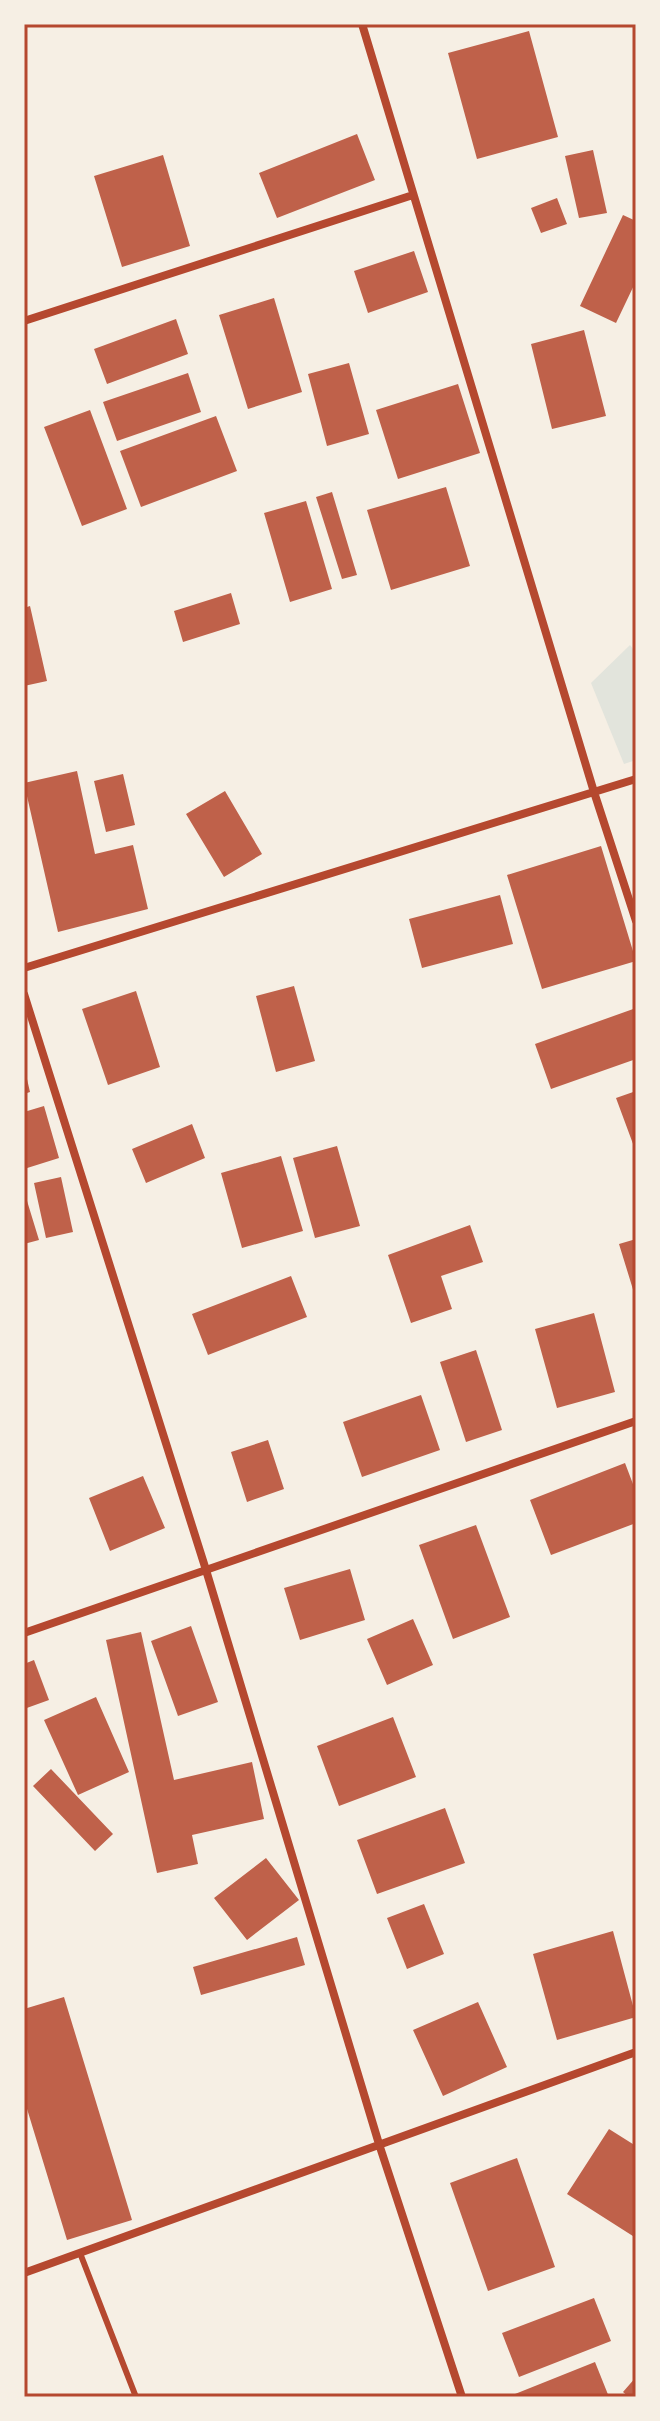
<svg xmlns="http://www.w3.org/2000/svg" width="660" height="2421" viewBox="0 0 660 2421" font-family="Rubik,sans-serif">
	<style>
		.green { fill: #e2e4dc }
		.building { fill: #bf614a }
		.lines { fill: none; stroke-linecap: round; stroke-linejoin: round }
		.service { stroke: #b5482f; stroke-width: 6 }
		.minor { stroke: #b5482f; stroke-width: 8 }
		.neatline { fill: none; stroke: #b5482f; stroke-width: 3 }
	</style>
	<rect width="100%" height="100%" fill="#f6efe4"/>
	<path class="green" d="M630,645l6,8v107l-12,4 -33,-81z"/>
	<path class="building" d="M529,31l29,106 -81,22 -29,-106z
		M357,134l18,46 -98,38 -18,-45z
		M593,150l14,63 -28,5 -14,-62z
		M163,155l27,91 -68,21 -28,-91z
		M557,198l10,26 -26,9 -10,-25z
		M623,215l13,6v60l-20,42 -36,-17z
		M414,251l14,41 -60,21 -14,-42z
		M274,298l28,94 -54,17 -29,-94z
		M176,319l12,35 -81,30 -13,-35z
		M584,330l22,86 -54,13 -21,-85z
		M349,363l20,71 -42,12 -19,-72z
		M188,373l13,39 -84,29 -14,-39z
		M458,384l22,69 -82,26 -22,-69z
		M90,410l37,99 -45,17 -38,-99z
		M216,416l21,55 -96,36 -21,-56z
		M446,487l24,79 -79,24 -24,-80z
		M332,492l25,83 -15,4 -26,-82z
		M306,501l26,88 -42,13 -26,-89z
		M231,593l9,31 -57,18 -9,-31z
		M30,606l17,75 -23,5v-78z
		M77,771l18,83 38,-9 15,64 -90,23 -34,-149z
		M123,774l12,51 -29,7 -12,-51z
		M225,791l37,63 -38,23 -38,-63z
		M601,846l35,115 -94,28 -35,-114z
		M500,895l13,49 -91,24 -13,-49z
		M294,986l21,75 -39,11 -20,-76z
		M136,991l24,76 -52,18 -26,-76z
		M636,1008v51l-85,30 -16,-45z
		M24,1066l6,26 -6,2z
		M636,1091v61l-20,-54z
		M44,1106l15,52 -35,11v-57z
		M192,1124l13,34 -59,25 -14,-34z
		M337,1146l23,80 -45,12 -22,-80z
		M281,1156l22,75 -61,17 -21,-75z
		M61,1177l12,55 -27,6 -12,-55z
		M24,1191l15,49 -15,4z
		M470,1225l13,37 -42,14 11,33 -41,14 -23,-68z
		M636,1239v57h-1l-16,-52z
		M291,1276l16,41 -99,38 -16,-41z
		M594,1313l21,79 -58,16 -22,-79z
		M476,1350l26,80 -36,12 -26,-80z
		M421,1395l19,55 -78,27 -19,-55z
		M268,1440l16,49 -37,13 -16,-50z
		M625,1463l11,29v31l-85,32 -21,-55z
		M143,1476l22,52 -55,23 -21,-53z
		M476,1525l34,92 -57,22 -34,-94z
		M350,1569l15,51 -65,20 -16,-52z
		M413,1619l20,46 -46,20 -20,-46z
		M191,1626l27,76 -40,14 -27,-75z
		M141,1632l33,148 78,-18 12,57 -72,16 6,29 -41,9 -51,-233z
		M34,1660l15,40 -25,9v-45z
		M96,1697l33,75 -51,23 -34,-75z
		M393,1717l23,60 -77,29 -22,-60z
		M51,1769l62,65 -18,17 -62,-65z
		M445,1808l20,55 -88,31 -20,-54z
		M266,1858l33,42 -52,40 -33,-42z
		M424,1904l20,50 -37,15 -20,-51z
		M613,1931l23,86 -79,23 -24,-86z
		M297,1937l8,28 -104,30 -8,-28z
		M64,1997l68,223 -65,20 -43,-141v-90z
		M478,2002l29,65 -64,29 -30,-66z
		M609,2129l27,17v92l-69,-44z
		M517,2158l38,109 -67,24 -38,-108z
		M594,2298l17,43 -92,36 -17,-44z
		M595,2362l14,35h-93l-1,-3z
		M636,2377v20h-7l-6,-5z"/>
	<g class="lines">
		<path class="service" d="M80,2253l56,144"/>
		<path class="minor" d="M362,24l232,768 42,129
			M24,321l389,-126
			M24,968l612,-189
			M24,994l182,576 173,574 83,253
			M24,1633l612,-212
			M24,2273l612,-221"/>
	</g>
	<rect width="660" height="2421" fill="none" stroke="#f6efe4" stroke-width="52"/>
	<rect x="26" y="26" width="608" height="2369" class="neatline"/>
</svg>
